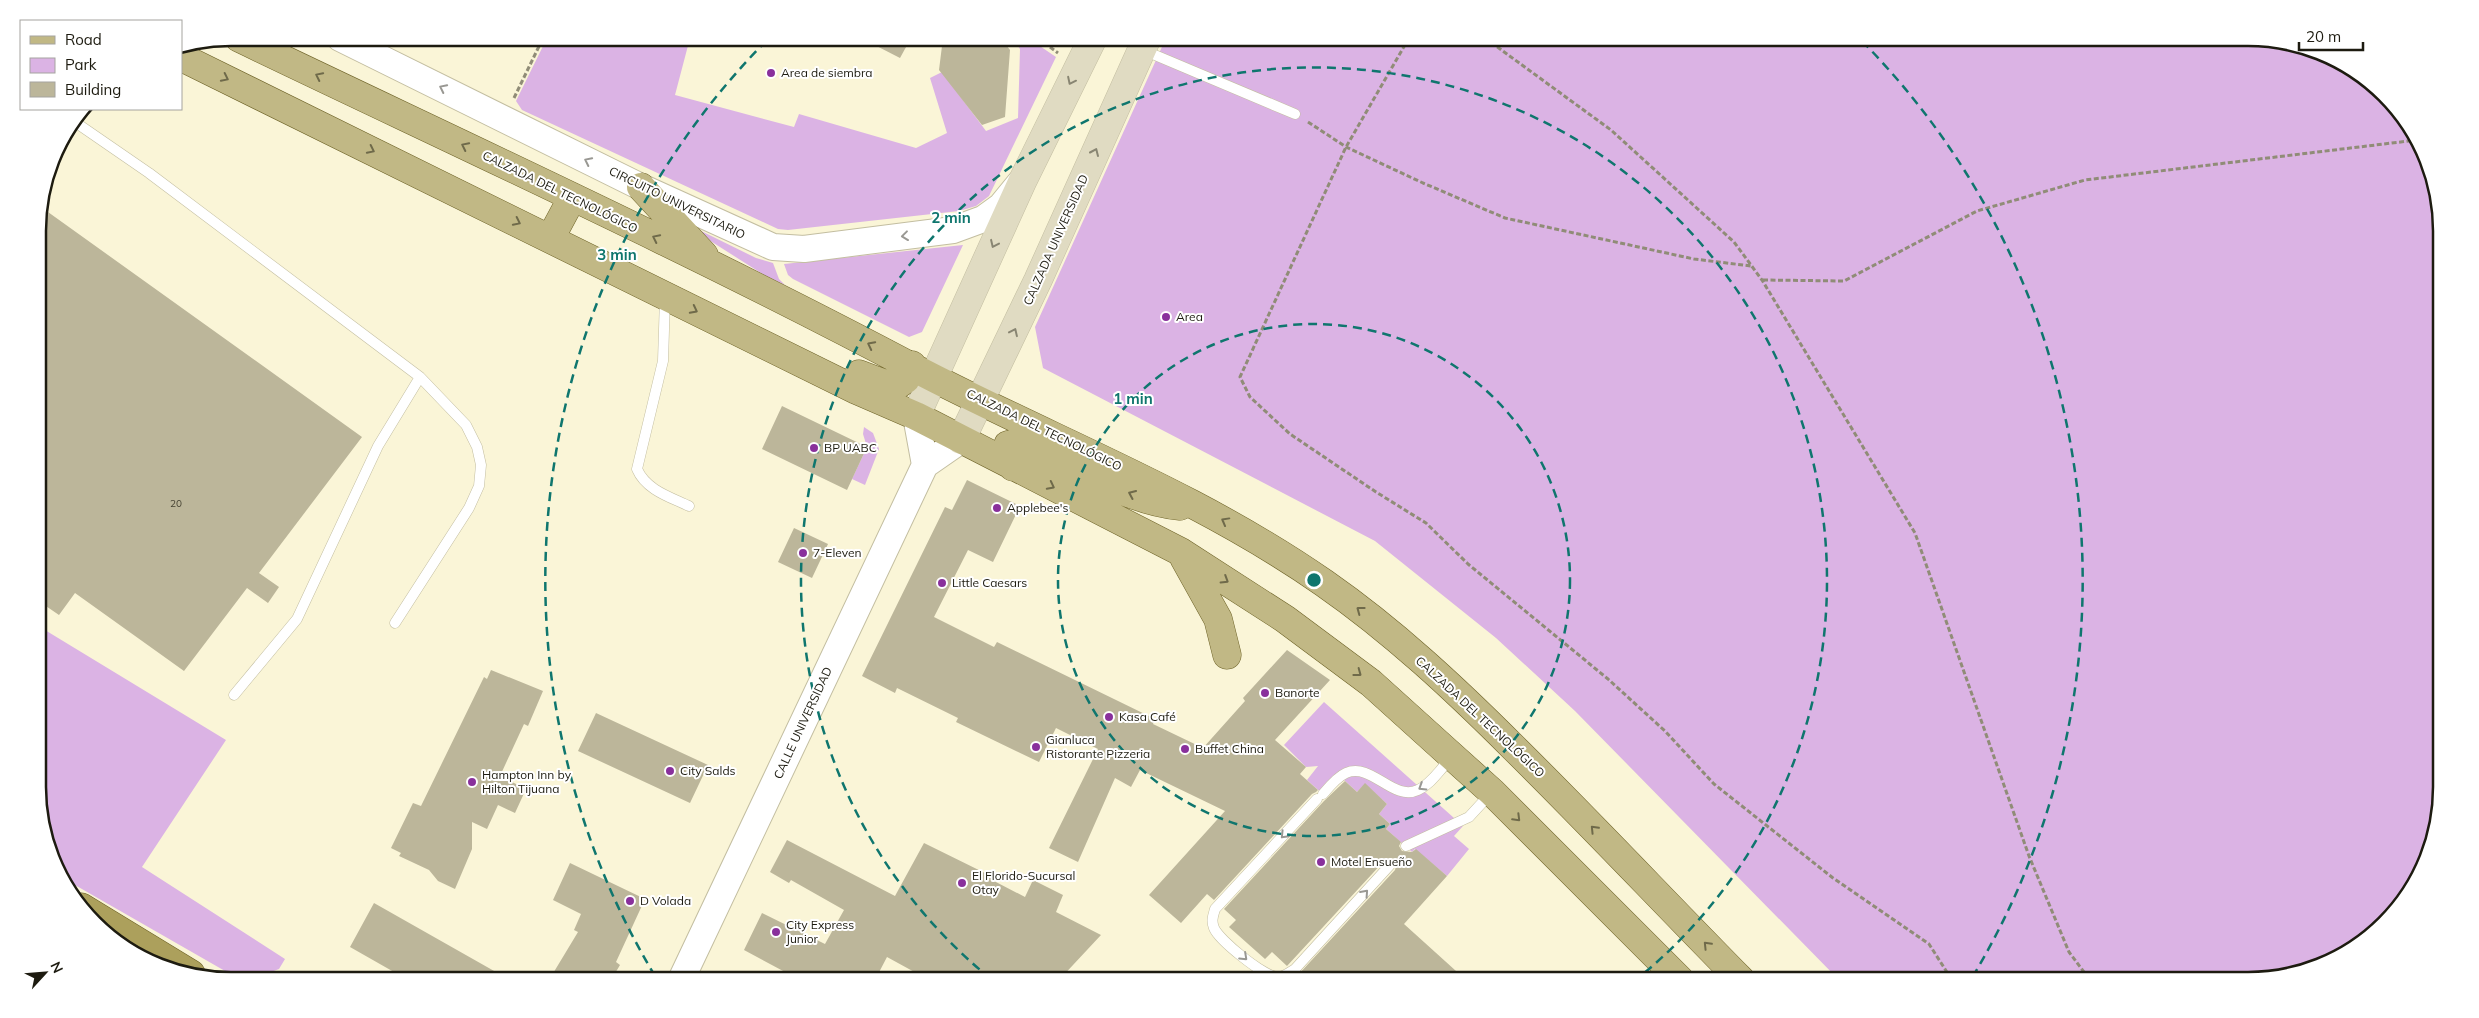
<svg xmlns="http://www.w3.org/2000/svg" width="2479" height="1018" viewBox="0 0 2479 1018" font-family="Mulish,sans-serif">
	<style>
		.green { fill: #dbb3e4 }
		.building { fill: #bcb69a }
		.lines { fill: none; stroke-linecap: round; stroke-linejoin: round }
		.service-casing { stroke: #c3bea1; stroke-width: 11 }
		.tertiary-casing { stroke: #c3bea1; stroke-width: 28 }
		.secondary-casing { stroke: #c3bea1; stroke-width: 29 }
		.primary-casing { stroke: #6d6227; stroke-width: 29 }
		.trunk-casing { stroke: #6d6227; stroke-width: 29 }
		.path { stroke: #908c77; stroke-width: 3; stroke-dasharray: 5 2.5; stroke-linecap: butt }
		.service { stroke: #fff; stroke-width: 10 }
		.tertiary { stroke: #fff; stroke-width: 26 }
		.secondary { stroke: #e0dbc2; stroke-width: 28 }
		.primary { stroke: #c1b885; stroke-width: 28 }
		.trunk { stroke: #aca05c; stroke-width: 28 }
		.oneway { stroke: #6f6a4a }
		.oneway2 { stroke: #888572 }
		.oneway3 { stroke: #999893 }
		.ring { fill: none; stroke: #0f766e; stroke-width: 2.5; stroke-dasharray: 9 6 }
		.poi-dot { fill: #89309c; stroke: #fff; stroke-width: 2 }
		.labels { text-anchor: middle; stroke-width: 4; stroke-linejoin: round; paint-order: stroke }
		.number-label { font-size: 10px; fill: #454232 }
		.poi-label { font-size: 12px; fill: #1d1b10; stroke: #fff; text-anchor: start }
		.street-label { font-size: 12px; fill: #1d1b10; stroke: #fff }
		.rim { fill: none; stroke: #1d1b10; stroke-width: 2.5 }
		.centre { fill: #0f766e; stroke: #fff; stroke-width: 2.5 }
		.ring-label { font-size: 15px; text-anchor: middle; font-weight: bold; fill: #0f766e; stroke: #fff; stroke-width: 4; stroke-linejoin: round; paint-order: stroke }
	</style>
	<rect width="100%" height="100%" fill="#faf5d7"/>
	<path class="green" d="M547,38h143l-15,57 119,32 5,-13 117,34 31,-15 -17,-55 12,-6 44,59 32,-13 2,-69 -8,-11h16l28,19 -67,139 -13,10 -17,5 -171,19 -10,-1 -256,-119 -6,-9z
		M1166,38h1082l62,10 46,22 45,43 26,44 13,49 1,581 -10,62 -29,55 -37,37 -55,29 -50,10h-421l-264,-269 -79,-73 -121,-97 -332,-173 -8,-41z
		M691,226l65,32 17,5 6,16 6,6 -21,-10 -74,-47z
		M963,245l-41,87 -13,5 -116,-58 -5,-4 -4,-11z
		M864,427l9,6 6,16 -14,36 -13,-6 15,-32 -4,-13z
		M40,627l186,113 -84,127 143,92 -6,10 -11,4 -43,-2 -164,-94 -20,-53z
		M1324,702l139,124 -9,10 15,13 -22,27 -32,-27 -3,3 -26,-23 4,-5 -11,-10 8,-10 -22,-20 -8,8 -14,-13 -17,18 -19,-17 11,-14 -12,1 -22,-22z"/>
	<path class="building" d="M861,38h50l-11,20z
		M943,38h58l9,12 -5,67 -23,8 -43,-55z
		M41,207l321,230 -103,136 20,14 -11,16 -21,-15 -63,83 -109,-78 -16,22 -19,-13 -2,-384z
		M782,406l85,41 -20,43 -85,-41z
		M967,480l53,26 -27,56 -25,-12 -34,67 60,30 3,-5 158,77 -2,5 50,24 42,-47 -2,-3 44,-48 43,30 -55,60 31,27 -6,7 18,16 -2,2 -4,2 -98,106 -7,-6 -26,29 -32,-28 76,-84 -85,-41 -9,17 -16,-9 -37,84 -29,-14 49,-99 -42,-21 -17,34 -83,-40 2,-4 -61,-30 -2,5 -33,-17 83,-169 7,3z
		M794,528l34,16 -16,34 -34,-16z
		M491,670l52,21 -15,35 -4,-2 -24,52 26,13 -11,24 -17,-8 -11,24 -15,-7v27l-17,40 -17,-8 -9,-11 -30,-14 2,-3 -10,-5 22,-45 8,3 63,-129 3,2z
		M596,713l112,52 -18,38 -112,-52z
		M1345,781l12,11 8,-9 22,21 -8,10 11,10 -4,5 15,13 -2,4 3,5 10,1 4,-3 31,27 -43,48 62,56h-163l-5,-5 97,-105 2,-7 -5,-5 -7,2 -98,106 -15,-14 -7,7 -36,-32 7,-7 -12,-11 100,-108z
		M787,840l108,56 29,-53 71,35 -1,3 31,16 8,-17 30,15 -7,17 45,23 -42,45h-130l-42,-23 -12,23h-75l-56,-30 18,-37 63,31 19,-34 -53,-30 -2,3 -19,-11z
		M570,863l75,36 -29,63 4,3 -9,15h-62l29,-48 -4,-2 7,-16 -28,-14z
		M374,903l136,77h-102l-58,-33z"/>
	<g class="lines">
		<defs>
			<path id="service" d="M1143,50l152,64
				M75,122l74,51 271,204 46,48 11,22 4,18 -2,21 -10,22 -74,115
				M665,298l-2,63 -26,108c9,21 33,28 52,37
				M234,695l63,-76 81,-173 42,-69
				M1323,794c6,-7 14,-17 23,-21 26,-11 47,29 72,17 11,-5 18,-15 26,-24l-1,-12
				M1317,799l-102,110c-2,7 -4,12 -1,19 5,12 50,49 64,49 6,0 12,-5 17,-8l95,-104
				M1406,846l63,-29 23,-25"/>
			<path id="tertiary" d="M340,38l301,149 132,60 31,2 149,-19 30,-11 18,-13 18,-22
				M916,416l9,49
				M681,980l244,-515 36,-25"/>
			<path id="secondary" d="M916,416l107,-236 70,-142
				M961,440l77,-160 109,-242"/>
			<path id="primary" d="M239,38c227,109 457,214 679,332 136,71 280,125 406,213 69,48 131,106 190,165 77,76 151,155 227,232
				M181,57l675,333 60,26 265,136 104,67 86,64 72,65 49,44 188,188
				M641,187l63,68
				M550,239l22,-41
				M859,374l24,9 13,3 10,-7 6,-14
				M1013,467l-6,-17 1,-5 13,-3c46,22 109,60 159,64
				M1184,558l34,61 9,36"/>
			<path id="trunk" d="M81,907l110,67"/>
		</defs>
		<use href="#service" class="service-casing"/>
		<use href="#tertiary" class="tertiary-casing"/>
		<use href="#secondary" class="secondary-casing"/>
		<use href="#primary" class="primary-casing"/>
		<use href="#trunk" class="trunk-casing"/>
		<path class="path" d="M1038,38l20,15
			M1409,38l-63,109 -106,230 10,20 40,37 86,58 50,31 42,41 140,115 57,52 49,53 119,94 96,66 23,36
			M1485,38l126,92 123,112 28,38 153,253 114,323 40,96 21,28
			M514,98l29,-60
			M1308,122l38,25 77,36 82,35 189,41 57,7
			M1763,280l81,1 133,-70 108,-31 332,-40"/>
		<use href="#service" class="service"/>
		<use href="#tertiary" class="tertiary"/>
		<use href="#secondary" class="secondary"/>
		<use href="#primary" class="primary"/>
		<use href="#trunk" class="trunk"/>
	</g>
	<defs><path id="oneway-chevron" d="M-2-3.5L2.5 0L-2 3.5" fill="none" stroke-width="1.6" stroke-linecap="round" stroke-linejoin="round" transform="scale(1.25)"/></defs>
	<g class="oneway">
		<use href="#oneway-chevron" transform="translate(319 76) rotate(-154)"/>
		<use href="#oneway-chevron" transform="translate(225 78) rotate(26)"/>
		<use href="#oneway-chevron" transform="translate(465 146) rotate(-154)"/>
		<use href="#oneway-chevron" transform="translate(371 150) rotate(26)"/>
		<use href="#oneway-chevron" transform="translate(517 222) rotate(26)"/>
		<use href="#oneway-chevron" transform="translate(656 238) rotate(-154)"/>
		<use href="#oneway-chevron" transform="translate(694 310) rotate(27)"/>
		<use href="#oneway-chevron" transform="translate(871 345) rotate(-153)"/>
		<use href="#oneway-chevron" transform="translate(1051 486) rotate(27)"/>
		<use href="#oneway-chevron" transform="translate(1132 494) rotate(-156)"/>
		<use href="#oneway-chevron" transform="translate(1225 521) rotate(-151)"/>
		<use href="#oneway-chevron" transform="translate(1225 580) rotate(32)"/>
		<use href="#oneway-chevron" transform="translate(1360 610) rotate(-143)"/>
		<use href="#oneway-chevron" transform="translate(1358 673) rotate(37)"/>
		<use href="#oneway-chevron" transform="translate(1517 818) rotate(45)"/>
		<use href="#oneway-chevron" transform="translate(1594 829) rotate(-134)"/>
		<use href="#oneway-chevron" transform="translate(1707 945) rotate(-134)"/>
	</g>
	<g class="oneway2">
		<use href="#oneway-chevron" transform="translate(1071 81) rotate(116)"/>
		<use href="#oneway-chevron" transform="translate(1095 152) rotate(-66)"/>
		<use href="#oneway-chevron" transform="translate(994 244) rotate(115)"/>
		<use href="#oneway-chevron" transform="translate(1014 332) rotate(-65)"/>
	</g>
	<g class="oneway3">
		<use href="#oneway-chevron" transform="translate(443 88) rotate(-154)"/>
		<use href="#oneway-chevron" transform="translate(588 161) rotate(-154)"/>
		<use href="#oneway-chevron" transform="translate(905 236) rotate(173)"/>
		<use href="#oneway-chevron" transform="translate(1422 787) rotate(148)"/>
		<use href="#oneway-chevron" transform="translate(1284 835) rotate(134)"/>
		<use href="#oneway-chevron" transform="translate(1365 893) rotate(-48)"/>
		<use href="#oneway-chevron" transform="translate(1244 957) rotate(43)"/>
	</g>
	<g class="ring">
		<circle cx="1314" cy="580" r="256"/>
		<path d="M991 979A513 513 0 1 1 1637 979"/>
		<path d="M655 976A769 769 0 0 1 766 41M1862 41A769 769 0 0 1 1973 976"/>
	</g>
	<g class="poi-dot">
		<circle cx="771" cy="73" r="5"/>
		<circle cx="1166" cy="317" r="5"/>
		<circle cx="814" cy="448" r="5"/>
		<circle cx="997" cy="508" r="5"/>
		<circle cx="803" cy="553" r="5"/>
		<circle cx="942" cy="583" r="5"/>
		<circle cx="1265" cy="693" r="5"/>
		<circle cx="1109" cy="717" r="5"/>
		<circle cx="1036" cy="747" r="5"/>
		<circle cx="1185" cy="749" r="5"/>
		<circle cx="670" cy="771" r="5"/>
		<circle cx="472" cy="782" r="5"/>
		<circle cx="1321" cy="862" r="5"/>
		<circle cx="962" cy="883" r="5"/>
		<circle cx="630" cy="901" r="5"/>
		<circle cx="776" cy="932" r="5"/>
	</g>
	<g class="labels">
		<g class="number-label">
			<text x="176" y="507">20</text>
		</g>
		<g class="poi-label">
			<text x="781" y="77">Area de siembra</text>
			<text x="1176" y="321">Area</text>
			<text x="824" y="452">BP UABC</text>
			<text x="1007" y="512">Applebee's</text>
			<text x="813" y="557">7-Eleven</text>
			<text x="952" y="587">Little Caesars</text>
			<text x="1275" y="697">Banorte</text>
			<text x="1119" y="721">Kasa Café</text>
			<text x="1046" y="744">Gianluca<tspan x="1046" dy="14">Ristorante Pizzeria</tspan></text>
			<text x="1195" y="753">Buffet China</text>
			<text x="680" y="775">City Salds</text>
			<text x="482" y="779">Hampton Inn by<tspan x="482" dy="14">Hilton Tijuana</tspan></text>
			<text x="1331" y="866">Motel Ensueño</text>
			<text x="972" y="880">El Florido-Sucursal<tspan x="972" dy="14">Otay</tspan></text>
			<text x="640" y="905">D Volada</text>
			<text x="786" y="929">City Express<tspan x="786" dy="14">Junior</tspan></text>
		</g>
		<g class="street-label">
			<text transform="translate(560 192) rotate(26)" y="4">CALZADA DEL TECNOLÓGICO</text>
			<text transform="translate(677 203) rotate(26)" y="4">CIRCUITO UNIVERSITARIO</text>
			<text transform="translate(1056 240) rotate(-66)" y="4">CALZADA UNIVERSIDAD</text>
			<text transform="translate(1044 430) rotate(26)" y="4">CALZADA DEL TECNOLÓGICO</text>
			<text transform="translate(1480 717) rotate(43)" y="4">CALZADA DEL TECNOLÓGICO</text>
			<text transform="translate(803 723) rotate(-65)" y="4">CALLE UNIVERSIDAD</text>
		</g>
	</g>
	<path d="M0 0H2479V1018H0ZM231 46H2248A185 185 0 0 1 2433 231V787A185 185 0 0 1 2248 972H231A185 185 0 0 1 46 787V231A185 185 0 0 1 231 46Z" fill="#fff" fill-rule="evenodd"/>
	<path class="rim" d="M231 46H2248A185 185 0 0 1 2433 231V787A185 185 0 0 1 2248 972H231A185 185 0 0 1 46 787V231A185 185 0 0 1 231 46Z"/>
	<circle cx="1314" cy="580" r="8" class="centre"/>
	<g class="ring-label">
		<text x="951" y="223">2 min</text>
		<text x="617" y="260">3 min</text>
		<text x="1133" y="404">1 min</text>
	</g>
	<rect x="20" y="20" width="162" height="90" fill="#ffffff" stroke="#a5a49f"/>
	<rect x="30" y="36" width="25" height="8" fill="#c1b885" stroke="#a5a49f"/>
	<text x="65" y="45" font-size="15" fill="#1d1b10">Road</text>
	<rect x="30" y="58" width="25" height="15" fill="#dbb3e4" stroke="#a5a49f"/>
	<text x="65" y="70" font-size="15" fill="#1d1b10">Park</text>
	<rect x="30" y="82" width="25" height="15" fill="#bcb69a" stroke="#a5a49f"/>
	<text x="65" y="95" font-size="15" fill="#1d1b10">Building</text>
	<g transform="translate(45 973) rotate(64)" stroke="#ffffff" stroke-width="4" paint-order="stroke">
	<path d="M0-4L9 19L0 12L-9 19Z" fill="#1d1b10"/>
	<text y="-8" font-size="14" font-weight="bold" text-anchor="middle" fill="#1d1b10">N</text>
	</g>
	<path d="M2299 42v8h64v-8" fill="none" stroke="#1d1b10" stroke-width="2.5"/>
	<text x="2306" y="42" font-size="15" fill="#1d1b10" stroke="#ffffff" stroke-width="4" paint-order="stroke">20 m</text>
</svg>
